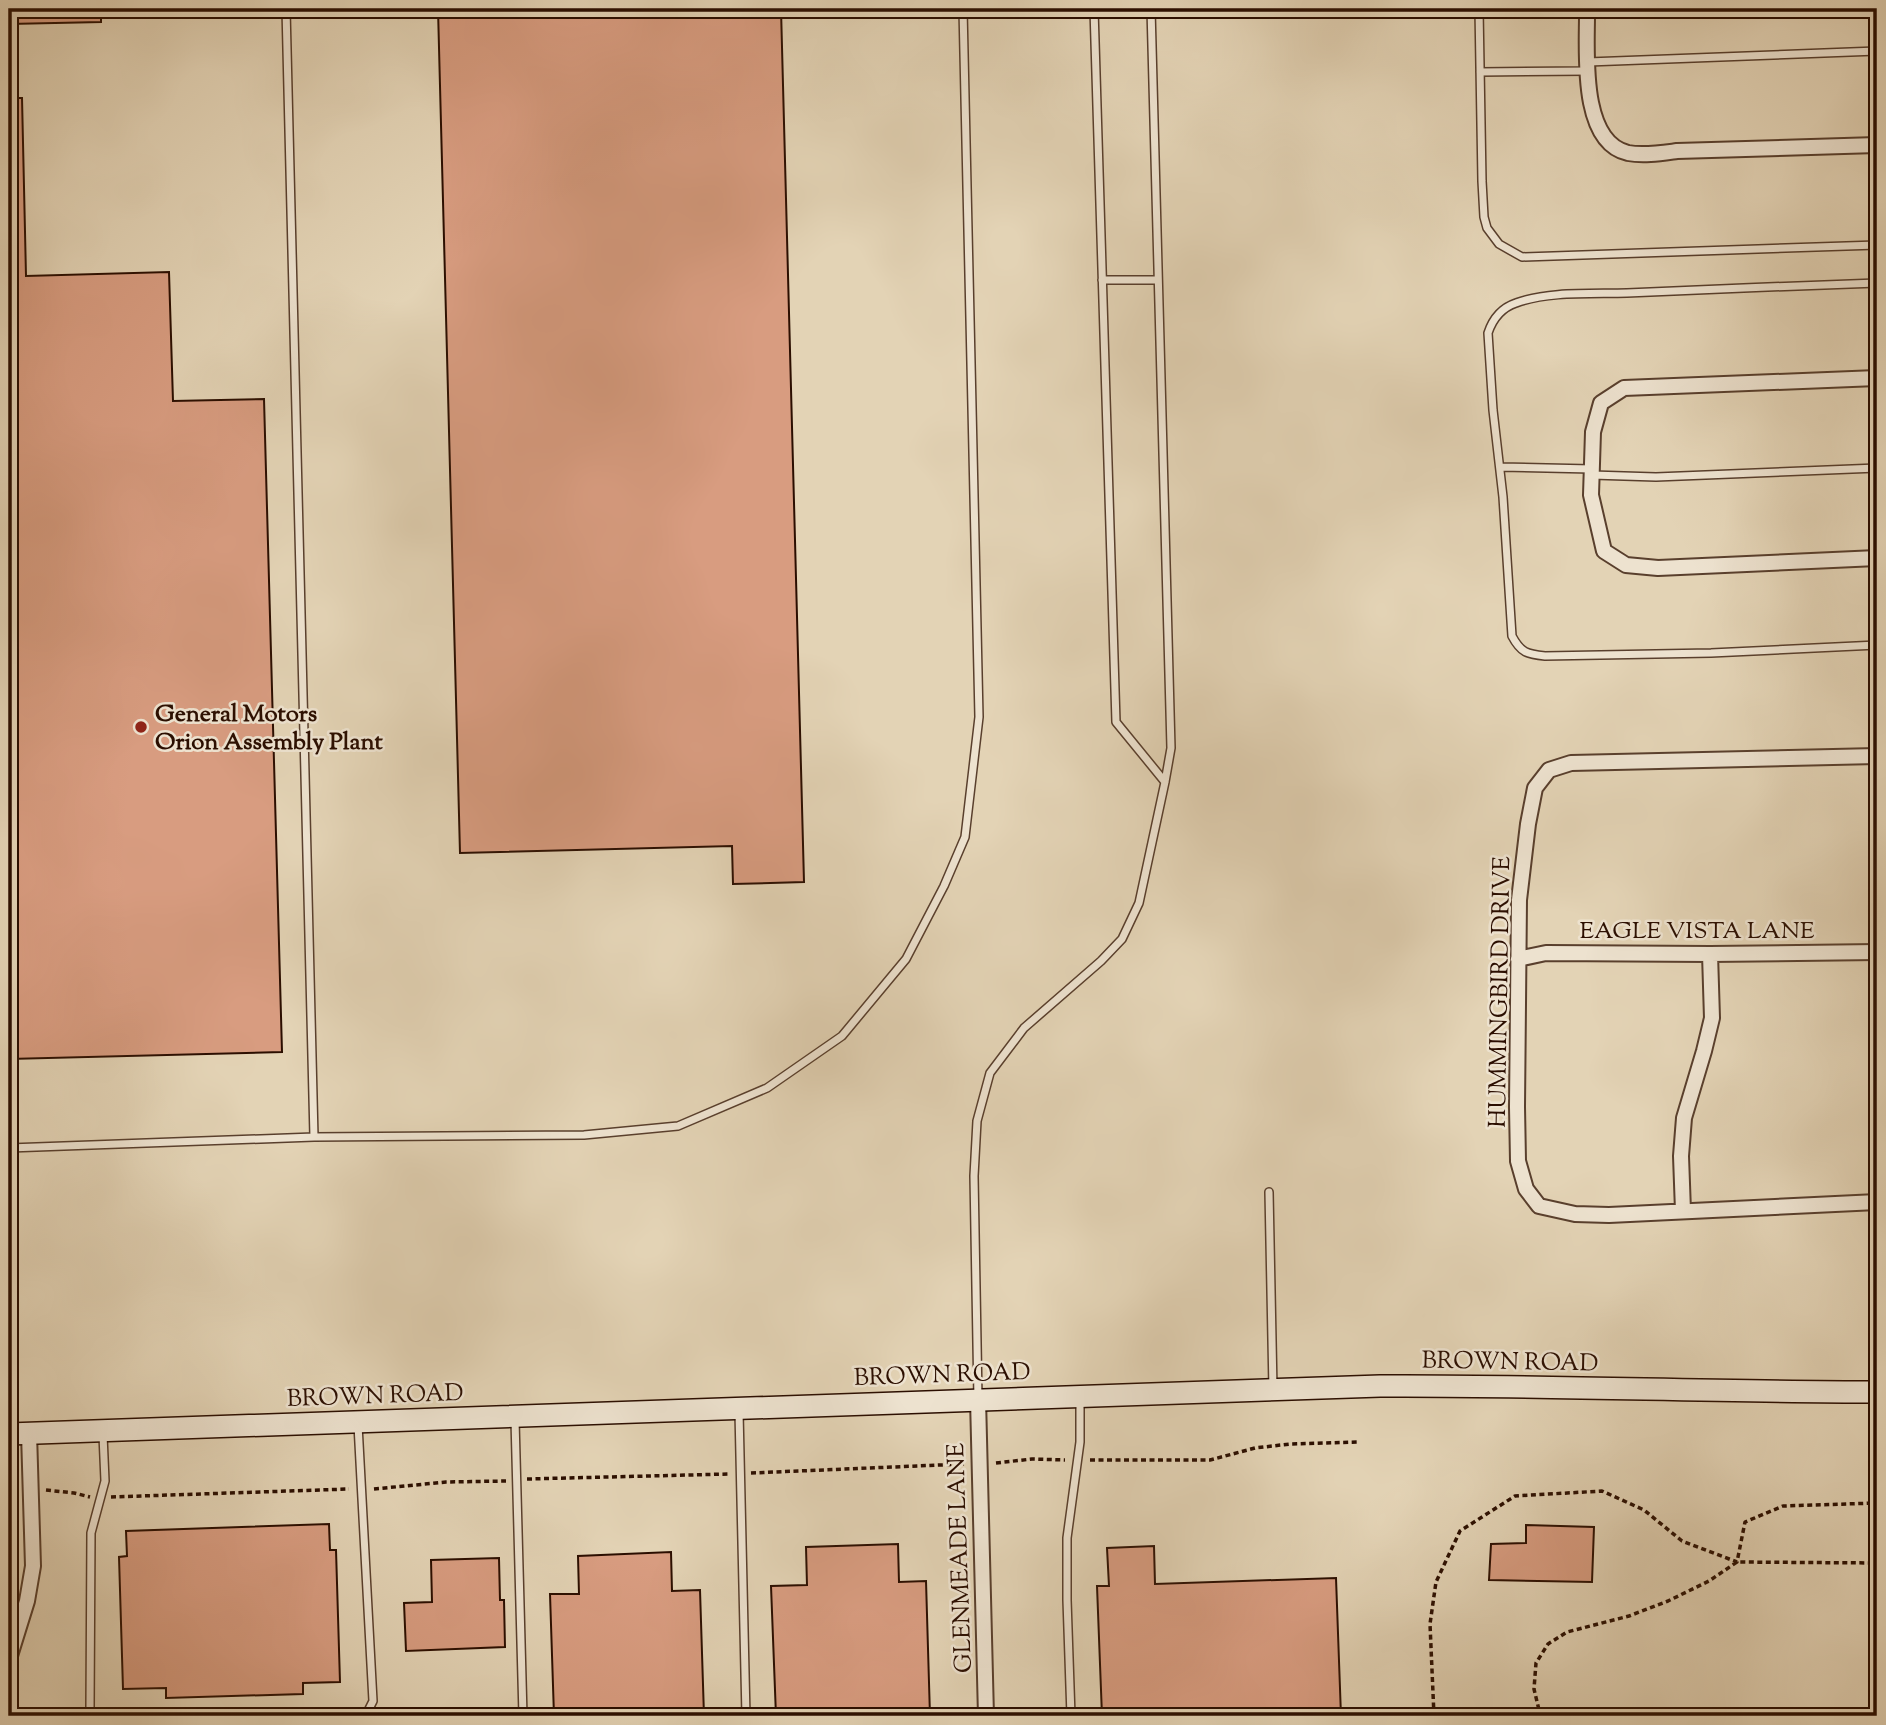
<svg xmlns="http://www.w3.org/2000/svg" width="1886" height="1725" viewBox="0 0 1886 1725" font-family="'Sorts Mill Goudy',serif">
	<style>
		.building { fill: #d89c80; stroke: #2b0e00; stroke-width: 2 }
		.lines { fill: none; stroke-linecap: round; stroke-linejoin: round }
		.service-casing { stroke: #593f2d; stroke-width: 10 }
		.minor-casing { stroke: #593f2d; stroke-width: 18 }
		.secondary-casing { stroke: #2b0e00; stroke-width: 24 }
		.path { stroke: #2b0e00; stroke-width: 3.5; stroke-dasharray: 5 3.5; stroke-linecap: butt }
		.service { stroke: #ede2cf; stroke-width: 7 }
		.minor { stroke: #ede2cf; stroke-width: 14 }
		.secondary { stroke: #ede2cf; stroke-width: 21 }
		.poi-dot { fill: #8f2418; stroke: #ede2cf; stroke-width: 2.5 }
		.labels { text-anchor: middle; stroke-width: 5; stroke-linejoin: round; paint-order: stroke }
		.poi-label { font-size: 24px; font-weight: bold; fill: #2b0e00; stroke: #ede2cf; text-anchor: start }
		.street-label { font-size: 24px; fill: #2b0e00; stroke: #ede2cf }
	</style>
	<rect width="100%" height="100%" fill="#e3d3b5"/>
	<filter id="stains"><feTurbulence type="fractalNoise" baseFrequency=".00286" numOctaves="4"/><feColorMatrix values="0 0 0 0 .2 0 0 0 0 .09 0 0 0 0 .02 0 0 0 .5 -.17"/></filter>
	<radialGradient id="worn" r=".72"><stop offset=".6" stop-color="#630" stop-opacity="0"/><stop offset="1" stop-color="#630" stop-opacity=".3"/></radialGradient>
	<path class="building" d="M9,9h92v13l-92,2z
		M438,9h343l23,873 -71,2 -1,-38 -272,7z
		M9,98h13l4,178 143,-4 4,129 91,-2 18,653 -273,7z
		M329,1524l1,26h6l4,132 -37,1v11l-137,4v-10l-43,1 -4,-132 8,-1 -1,-25z
		M1526,1525l68,2 -2,55 -103,-2 2,-36 35,-1z
		M898,1544l1,38 27,-1 4,135h-154l-5,-130 36,-1 -1,-38z
		M1154,1546l1,38 181,-6 5,138h-239l-5,-130h12l-2,-38z
		M671,1552l1,39 28,-1 4,126h-150l-4,-122h29l-1,-38z
		M499,1558l1,42h4l1,47 -99,4 -2,-48 28,-1 -1,-42z"/>
	<g class="lines">
		<defs>
			<path id="service" d="M286,9l28,1128
				M1094,9l22,713 49,60
				M1479,9l3,172 2,36 3,11 12,16 23,13 355,-12
				M1588,62l289,-11
				M1480,72l108,-1
				M1102,280h56
				M1877,283c-83,3 -167,6 -250,10 -35,1 -79,-2 -111,10 -15,5 -23,15 -28,30l5,77 10,87 9,139c9,17 15,18 33,20l166,-3 166,-8
				M1500,467l92,2
				M1592,475l64,2 221,-9
				M9,1148l305,-11 270,-2 94,-9 89,-38 75,-52 64,-77 38,-73 21,-49 14,-120 -16,-708
				M1269,1192l4,197
				M978,1399l-4,-223 3,-55 13,-48 34,-45 77,-67 21,-22 17,-36 26,-121 6,-34 -20,-739
				M739,1412l7,304
				M515,1420l8,296
				M95,1716l-5,-8 1,-175 14,-52 -2,-46
				M337,1716l29,-1 7,-14 -15,-276
				M1071,1716l-4,-116v-62l13,-96v-42"/>
			<path id="minor" d="M1590,9l-3,6c0,38 -7,127 41,138 16,3 34,0 49,-2l200,-6
				M1877,378l-253,10 -23,15 -8,29 -2,63 13,56 22,14 32,3 219,-10
				M1877,756l-306,7 -22,7 -14,18 -7,36 -9,76 -2,207 1,54 8,28 13,17 36,8 34,1 268,-13
				M1518,959l28,-6 164,1 167,-2
				M1683,1211l-2,-55 3,-38 20,-67 8,-33 -2,-64
				M978,1399l8,317
				M9,1659l18,-58 6,-35 -4,-133"/>
			<path id="secondary" d="M9,1434l1371,-48c166,-1 331,6 497,6"/>
		</defs>
		<use href="#service" class="service-casing"/>
		<use href="#minor" class="minor-casing"/>
		<use href="#secondary" class="secondary-casing"/>
		<path class="path" d="M1090,1460h120l45,-12 35,-4 70,-2
			M996,1463l36,-4 33,1
			M751,1473l213,-9
			M527,1479l202,-5
			M374,1489l72,-7 60,-1
			M46,1490l28,3 16,4
			M111,1497l238,-8
			M1434,1716l-4,-92 6,-42 24,-51 55,-35 87,-5 42,19 38,31 55,21 8,-40 38,-16 94,-3
			M1544,1716l-5,-6 -5,-21 2,-26 12,-19 19,-12 62,-16 39,-15 41,-20 28,-19 140,1"/>
		<use href="#service" class="service"/>
		<use href="#minor" class="minor"/>
		<use href="#secondary" class="secondary"/>
	</g>
	<circle class="poi-dot" cx="141" cy="727" r="7"/>
	<g class="labels">
		<g class="poi-label">
			<text x="155" y="721">General Motors<tspan x="155" dy="28">Orion Assembly Plant</tspan></text>
		</g>
		<g class="street-label">
			<text x="1697" y="938">EAGLE VISTA LANE</text>
			<text transform="translate(1499 992) rotate(-89)" y="8">HUMMINGBIRD DRIVE</text>
			<text transform="translate(1510 1361) rotate(1)" y="8">BROWN ROAD</text>
			<text transform="translate(942 1374) rotate(-2)" y="8">BROWN ROAD</text>
			<text transform="translate(375 1395) rotate(-2)" y="8">BROWN ROAD</text>
			<text transform="translate(959 1558) rotate(-92)" y="8">GLENMEADE LANE</text>
		</g>
	</g>
	<rect width="1886" height="1725" fill="none" stroke="#e3d3b5" stroke-width="35"/>
	<rect x="10" y="10" width="1865" height="1704" fill="none" stroke="#2b0e00" stroke-width="3.5"/>
	<rect x="18" y="18" width="1851" height="1690" fill="none" stroke="#2b0e00" stroke-width="2"/>
	<rect width="100%" height="100%" filter="url(#stains)"/>
	<rect width="100%" height="100%" fill="url(#worn)"/>
</svg>
